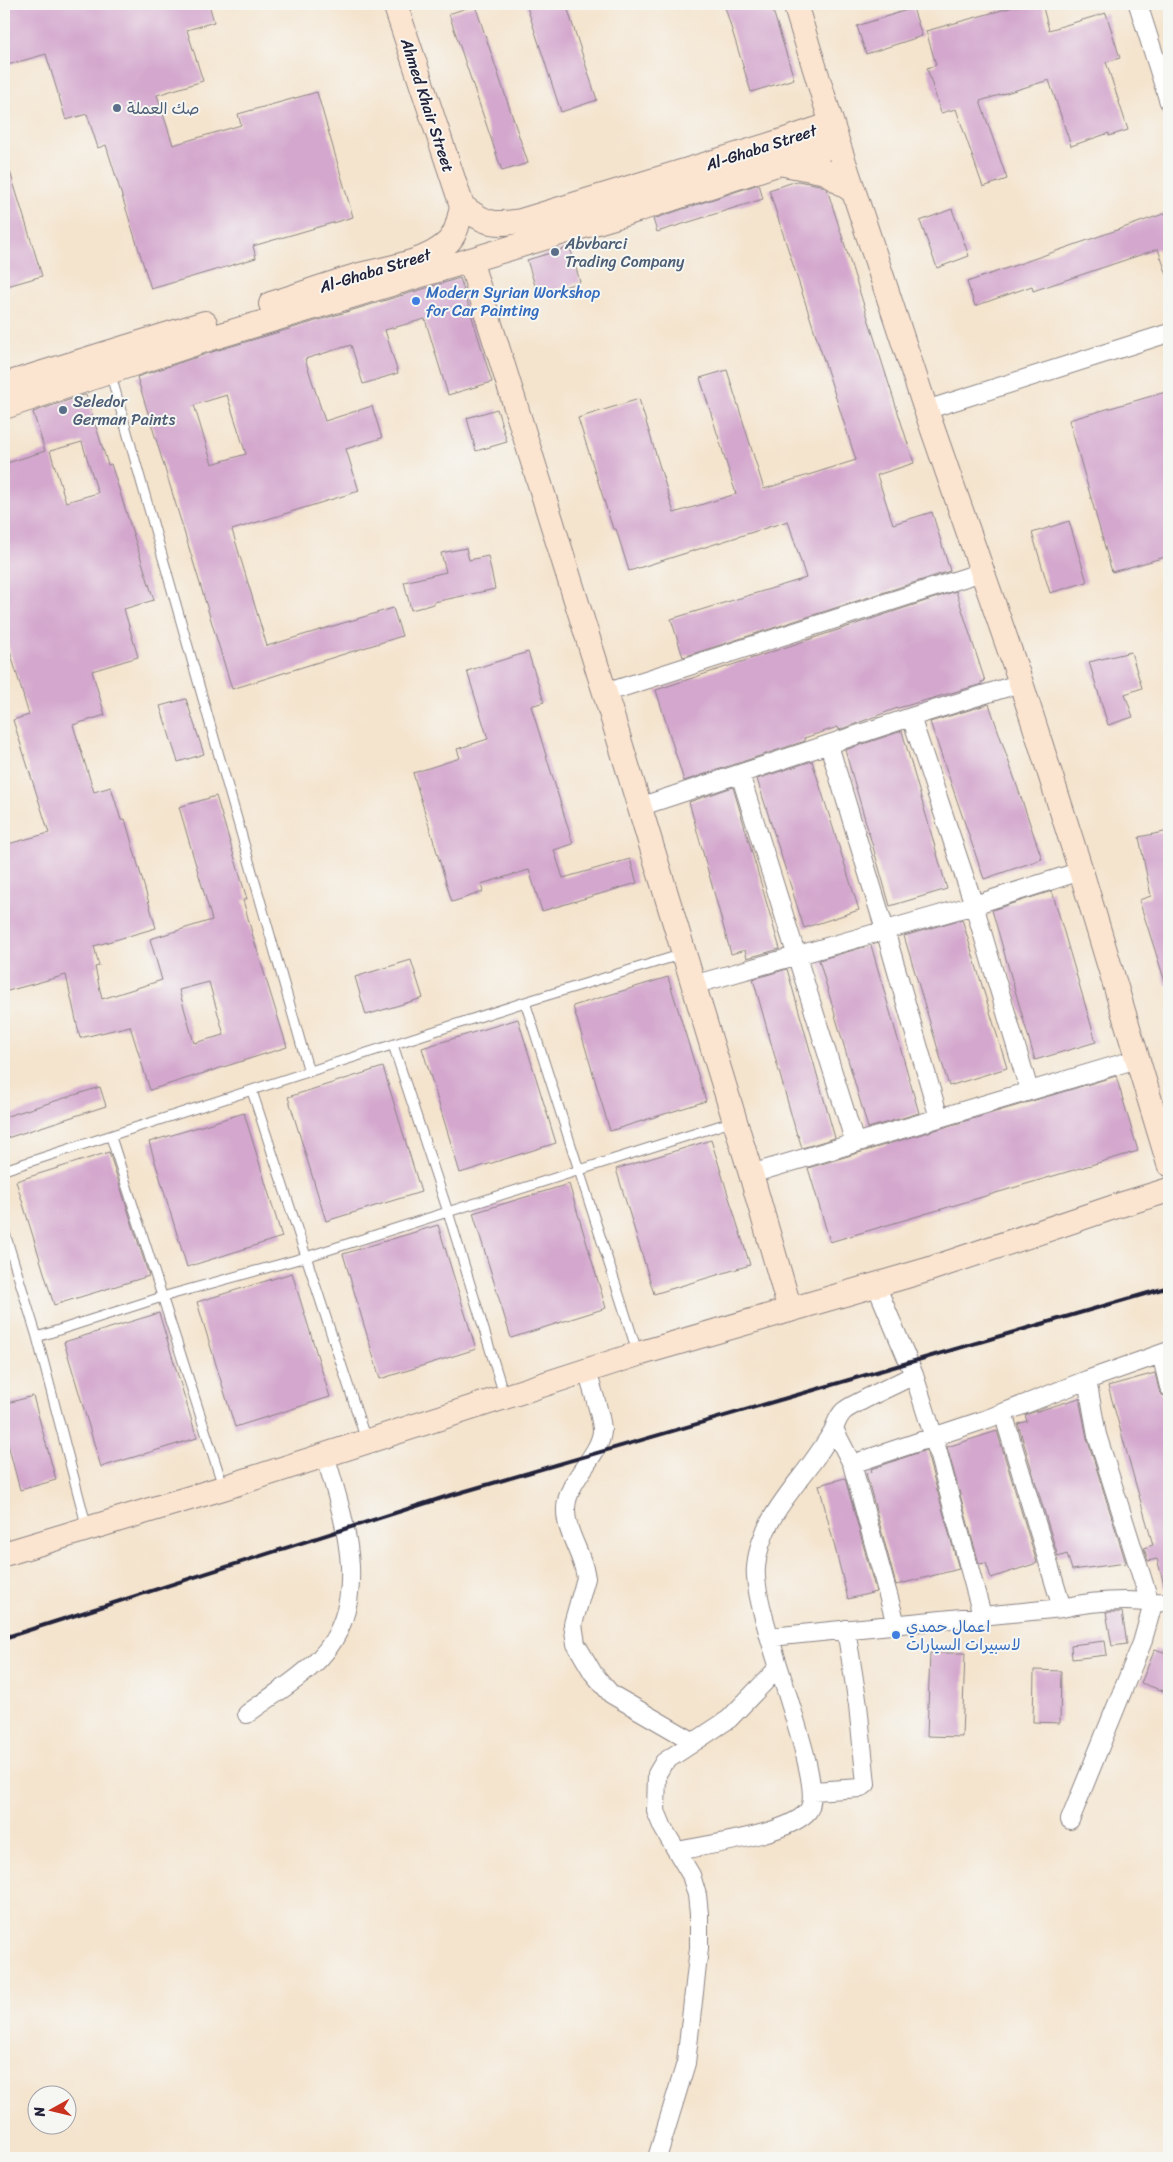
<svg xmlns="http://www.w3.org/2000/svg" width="1173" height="2162" viewBox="0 0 1173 2162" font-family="Sriracha,'Playpen Sans Arabic',sans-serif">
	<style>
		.building { fill: #d4a8ce; fill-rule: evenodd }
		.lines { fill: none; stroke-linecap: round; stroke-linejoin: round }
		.lane-casing { stroke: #8b8384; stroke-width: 11 }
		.street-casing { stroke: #8b8384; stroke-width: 20 }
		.secondary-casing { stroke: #8b8384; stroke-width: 26 }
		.lane { stroke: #fff; stroke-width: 9 }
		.street { stroke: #fff; stroke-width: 18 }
		.secondary { stroke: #fce5d0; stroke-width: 24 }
		.rail { stroke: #22223b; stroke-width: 4 }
		.service-dot { fill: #5c6f8a; stroke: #f6f6f2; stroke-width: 2 }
		.shop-dot { fill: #3f7fe0; stroke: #f6f6f2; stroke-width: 2 }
		.labels { text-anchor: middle; stroke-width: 4; stroke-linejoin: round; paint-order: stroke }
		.street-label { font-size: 16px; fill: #22223b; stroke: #f6f6f2 }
		.service-label { font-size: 16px; fill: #4e5e75; stroke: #f6f6f2; text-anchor: start }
		.shop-label { font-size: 16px; fill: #366cbe; stroke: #f6f6f2; text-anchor: start }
	</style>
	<rect width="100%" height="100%" fill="#f6f6f2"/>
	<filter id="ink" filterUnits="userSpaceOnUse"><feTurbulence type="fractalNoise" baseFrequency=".02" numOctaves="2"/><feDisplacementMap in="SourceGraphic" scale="10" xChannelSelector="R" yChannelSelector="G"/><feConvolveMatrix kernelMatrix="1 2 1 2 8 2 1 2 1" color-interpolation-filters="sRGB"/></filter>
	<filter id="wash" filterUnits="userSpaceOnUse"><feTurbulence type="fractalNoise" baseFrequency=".0096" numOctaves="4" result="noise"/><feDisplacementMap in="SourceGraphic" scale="20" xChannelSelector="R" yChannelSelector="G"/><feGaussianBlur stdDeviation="1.12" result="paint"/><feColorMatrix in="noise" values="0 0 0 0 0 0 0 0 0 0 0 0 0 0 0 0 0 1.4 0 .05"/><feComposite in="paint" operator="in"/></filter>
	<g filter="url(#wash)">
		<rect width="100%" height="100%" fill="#f4e4ce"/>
		<g id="blocks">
			<path class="building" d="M4,4h205l5,18 -27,8 16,51 -46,14 16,50 68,-20 -3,-11 79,-22 36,125 -100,29 3,12 -105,31 -45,-144 -8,3 -11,-34 -21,6 -20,-66 -42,12z
				M526,4h40l31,96 -36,12z
				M724,4h47l23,75 -43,13z
				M1024,4h18l7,26 57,-17 14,45 -14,4 22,68 -19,6v-3l-38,13 -22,-66 -69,21 27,78 -24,8 -27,-78 -15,4 -14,-45 9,-3 -10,-34z
				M475,5l53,158 -26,8 -53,-157z
				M913,8l9,28 -56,18 -9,-28z
				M4,162h3l35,114 -38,11z
				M797,181l23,4 7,4 87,274 -37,12 16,49 39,-12 18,59 -267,86 -12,-38 135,-41 -18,-57 -159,50 -13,-42h-3l-35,-111 61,-19 35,114 62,-19 -36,-116 27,-8 37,119 92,-29 -87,-270z
				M759,184l4,15 -106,33 -4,-13z
				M952,209l17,47 -32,12 -17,-47z
				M1169,212v62l-2,1 -9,-26 -125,42 -1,-5 -57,20 -8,-24z
				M570,247l10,35 -42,13 -11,-35z
				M460,278l32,104 -44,13 -23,-76 -40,11 13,43 -35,11 -12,-39 -46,14 20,62 47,-15 10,32 -36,11 13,42 -127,39 35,116 126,-38 9,28 -170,53 -95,-312 75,-25zM227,395l19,59 -34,10 -18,-59z
				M1169,391v165l-57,16 -43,-152z
				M84,395h2l22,70 3,-1 43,136 -30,9 14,48 -46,14 13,44 -32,10 21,67 17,-5 10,33 4,-1 31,109 -62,18 5,20 -4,1 7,32 60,-19 -12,-41 62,-19 -33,-113 37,-11 31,103 -4,1 11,40 33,107 -137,43 -20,-64 -50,12 -14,-63 -62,17v-147l45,-12 -36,-113 16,-5 -25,-84v-167l41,-13 -12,-39zM82,442l16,51 -32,9 -16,-51zM209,982l15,53 -30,8 -15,-53z
				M497,409l10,33 -31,9 -9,-33z
				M1069,521l18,61 -37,11 -18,-60z
				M466,548l3,12 19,-4 7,33 -61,13v2l-23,6 -7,-28 42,-10 -5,-19z
				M956,591l29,90 -4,1 1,2 -87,25 -56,21 -1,-3 -34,11 1,3 -121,40 -28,-91z
				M528,652l16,50 -13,4 42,138 -19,6 9,28 67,-19 7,24 -95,28 -13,-41 -48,14 2,8 -31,10 -39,-129 47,-15 -3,-9 31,-10 -21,-68z
				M1131,652l11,36 -17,6 8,23 -25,8 -19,-63z
				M186,699l18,55 -26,8 -18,-56z
				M989,704l53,155 -58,20 -54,-157z
				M902,731l45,158 -57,17 -45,-156z
				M812,761l47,149 -55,18 -47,-149z
				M733,787l47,162 -33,9 -2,-8 -14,4 -42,-152z
				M1169,831v154h-3l-27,-85 12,-4 -12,-59z
				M1052,891l44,151 -61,18 -43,-150z
				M962,919l45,149 -58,18 -45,-150z
				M871,945l48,168 -51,15 -49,-168z
				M411,960l12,38 -57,17 -11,-38z
				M787,969l48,169 -33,10 -4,-13h-1l-44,-156z
				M668,977l38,124 -96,30 -37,-125z
				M518,1019l38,124 -96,30 -38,-125z
				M383,1067l38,125 -95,29 -38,-124z
				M1116,1076l22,75 -308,91 -22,-74z
				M100,1087l6,19 -102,33v-22z
				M244,1113l38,124 -95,30 -38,-125z
				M711,1140l39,125 -96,29 -38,-125z
				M109,1152l40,124 -95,29 -38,-124z
				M569,1184l37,124 -95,30 -38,-125z
				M438,1225l38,124 -96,30 -37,-125z
				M292,1273l38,124 -95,30 -38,-125z
				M159,1313l38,125 -96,29 -37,-125z
				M1155,1373l4,17 3,5 6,2 1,4v187h-4l-8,-29 -9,2 -4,-13 9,-3 -45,-159z
				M33,1396l23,84 -36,10 -16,-61v-25z
				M1079,1398l8,40 39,125 -54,7 -5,-16 -9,3 -40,-133 9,-3 -2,-6z
				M997,1431l40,132 -46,15 -5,-15 -7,1 -32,-117z
				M926,1450l33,119 -63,16 -30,-112 6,-1 -1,-3z
				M845,1478l31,114 -28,7 -29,-114z
				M1106,1612h16l5,32 -15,2z
				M1105,1641l2,14 -35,4 -1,-14z
				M1155,1649l14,5v39l-28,-10z
				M930,1653h35l-3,84 -35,-1z
				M1034,1670l27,1 -1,52 -27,-1z"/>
		</g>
	</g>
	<g filter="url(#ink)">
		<use href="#blocks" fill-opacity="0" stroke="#8b8384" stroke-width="1"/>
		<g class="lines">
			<defs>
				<path id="lane" d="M110,372l199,700
					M525,1002l113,352
					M393,1045l55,167 56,183
					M252,1091l114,349
					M111,1137l112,349
					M4,1170l521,-168 158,-48
					M4,1230l33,107 50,191
					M37,1337l125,-40 144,-40 428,-136"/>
				<path id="street" d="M1138,4l31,98
					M926,410l243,-77
					M605,693l377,-121
					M911,717l63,188 55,185
					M829,745l56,185 54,188
					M740,774l115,369
					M639,807l272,-90 110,-34
					M693,985l281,-80 107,-34
					M751,1174l386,-115
					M876,1285l38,90 20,63 48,177
					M1161,1354l8,33
					M587,1371c4,15 15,45 15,60 -1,23 -35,49 -36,77 -1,25 17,45 20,70l-13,46 3,20 17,29 18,21 83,48
					M1087,1380l10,55 53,168
					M1003,1413l59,195
					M834,1429l18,35 44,160
					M852,1464l135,-45 100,-39 82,-29
					M771,1637l291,-29c21,-5 42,-7 63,-7 15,0 29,2 44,1
					M247,1714c24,-18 52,-34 73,-56 53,-57 24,-139 5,-203
					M813,1791l48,-3 5,-4 -8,-79 -12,-76
					M1070,1820l72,-177 11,-39
					M677,1851c30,-6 113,-17 131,-40 21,-28 -57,-196 -52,-244 3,-39 29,-69 52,-99 9,-12 17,-24 25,-37 3,-7 5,-15 11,-20 6,-5 16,-9 23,-13 16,-8 31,-15 47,-23
					M657,2158l29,-95 13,-115v-34l-2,-19 -6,-20 -28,-47 -7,-17 1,-37 7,-12 65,-43 49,-51"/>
				<path id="secondary" d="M795,4l43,140 88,266 95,273 60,188 88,293
					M784,164l42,8 28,20
					M462,206c22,17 31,20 59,15l258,-79 53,-18
					M470,260l135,433 146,481 39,136
					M271,304c28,-9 56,-19 85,-28 27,-7 70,-13 90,-32 11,-9 13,-25 16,-38l-67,-202
					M4,385l201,-62
					M4,407l204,-68 429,-129 201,-66
					M4,1554l219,-66 415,-134 289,-84 193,-65 49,-15"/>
			</defs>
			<use href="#lane" class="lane-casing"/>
			<use href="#street" class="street-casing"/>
			<use href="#secondary" class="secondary-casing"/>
			<use href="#lane" class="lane"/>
			<use href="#street" class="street"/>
			<use href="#secondary" class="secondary"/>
			<path class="rail" d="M4,1638l441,-141 724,-210"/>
		</g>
	</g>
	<g class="service-dot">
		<circle cx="117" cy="108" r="5"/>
		<circle cx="555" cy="252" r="5"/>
		<circle cx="63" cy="410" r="5"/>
	</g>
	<g class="shop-dot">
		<circle cx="416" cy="301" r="5"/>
		<circle cx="896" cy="1635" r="5"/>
	</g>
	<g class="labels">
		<g class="street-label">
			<text transform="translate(428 105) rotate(72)" y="6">Ahmed Khair Street</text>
			<text transform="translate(761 147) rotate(-18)" y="6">Al-Ghaba Street</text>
			<text transform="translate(375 270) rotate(-17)" y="6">Al-Ghaba Street</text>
		</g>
		<g class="service-label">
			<text x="127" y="114">صك العملة</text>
			<text x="565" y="249">Abvbarci<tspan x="565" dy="18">Trading Company</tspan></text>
			<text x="73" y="407">Seledor<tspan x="73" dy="18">German Paints</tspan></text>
		</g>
		<g class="shop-label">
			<text x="426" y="298">Modern Syrian Workshop<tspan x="426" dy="18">for Car Painting</tspan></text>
			<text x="906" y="1632">اعمال حمدي<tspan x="906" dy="18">لاسبيرات السيارات</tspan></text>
		</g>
	</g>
	<rect width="1173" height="2162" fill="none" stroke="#f6f6f2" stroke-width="20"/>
	<g transform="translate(52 2110) rotate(262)"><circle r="24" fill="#f6f6f2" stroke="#a1a1a9"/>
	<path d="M0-4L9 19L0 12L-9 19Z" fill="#c8321e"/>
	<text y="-8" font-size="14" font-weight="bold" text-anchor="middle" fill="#22223b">N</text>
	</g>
</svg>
